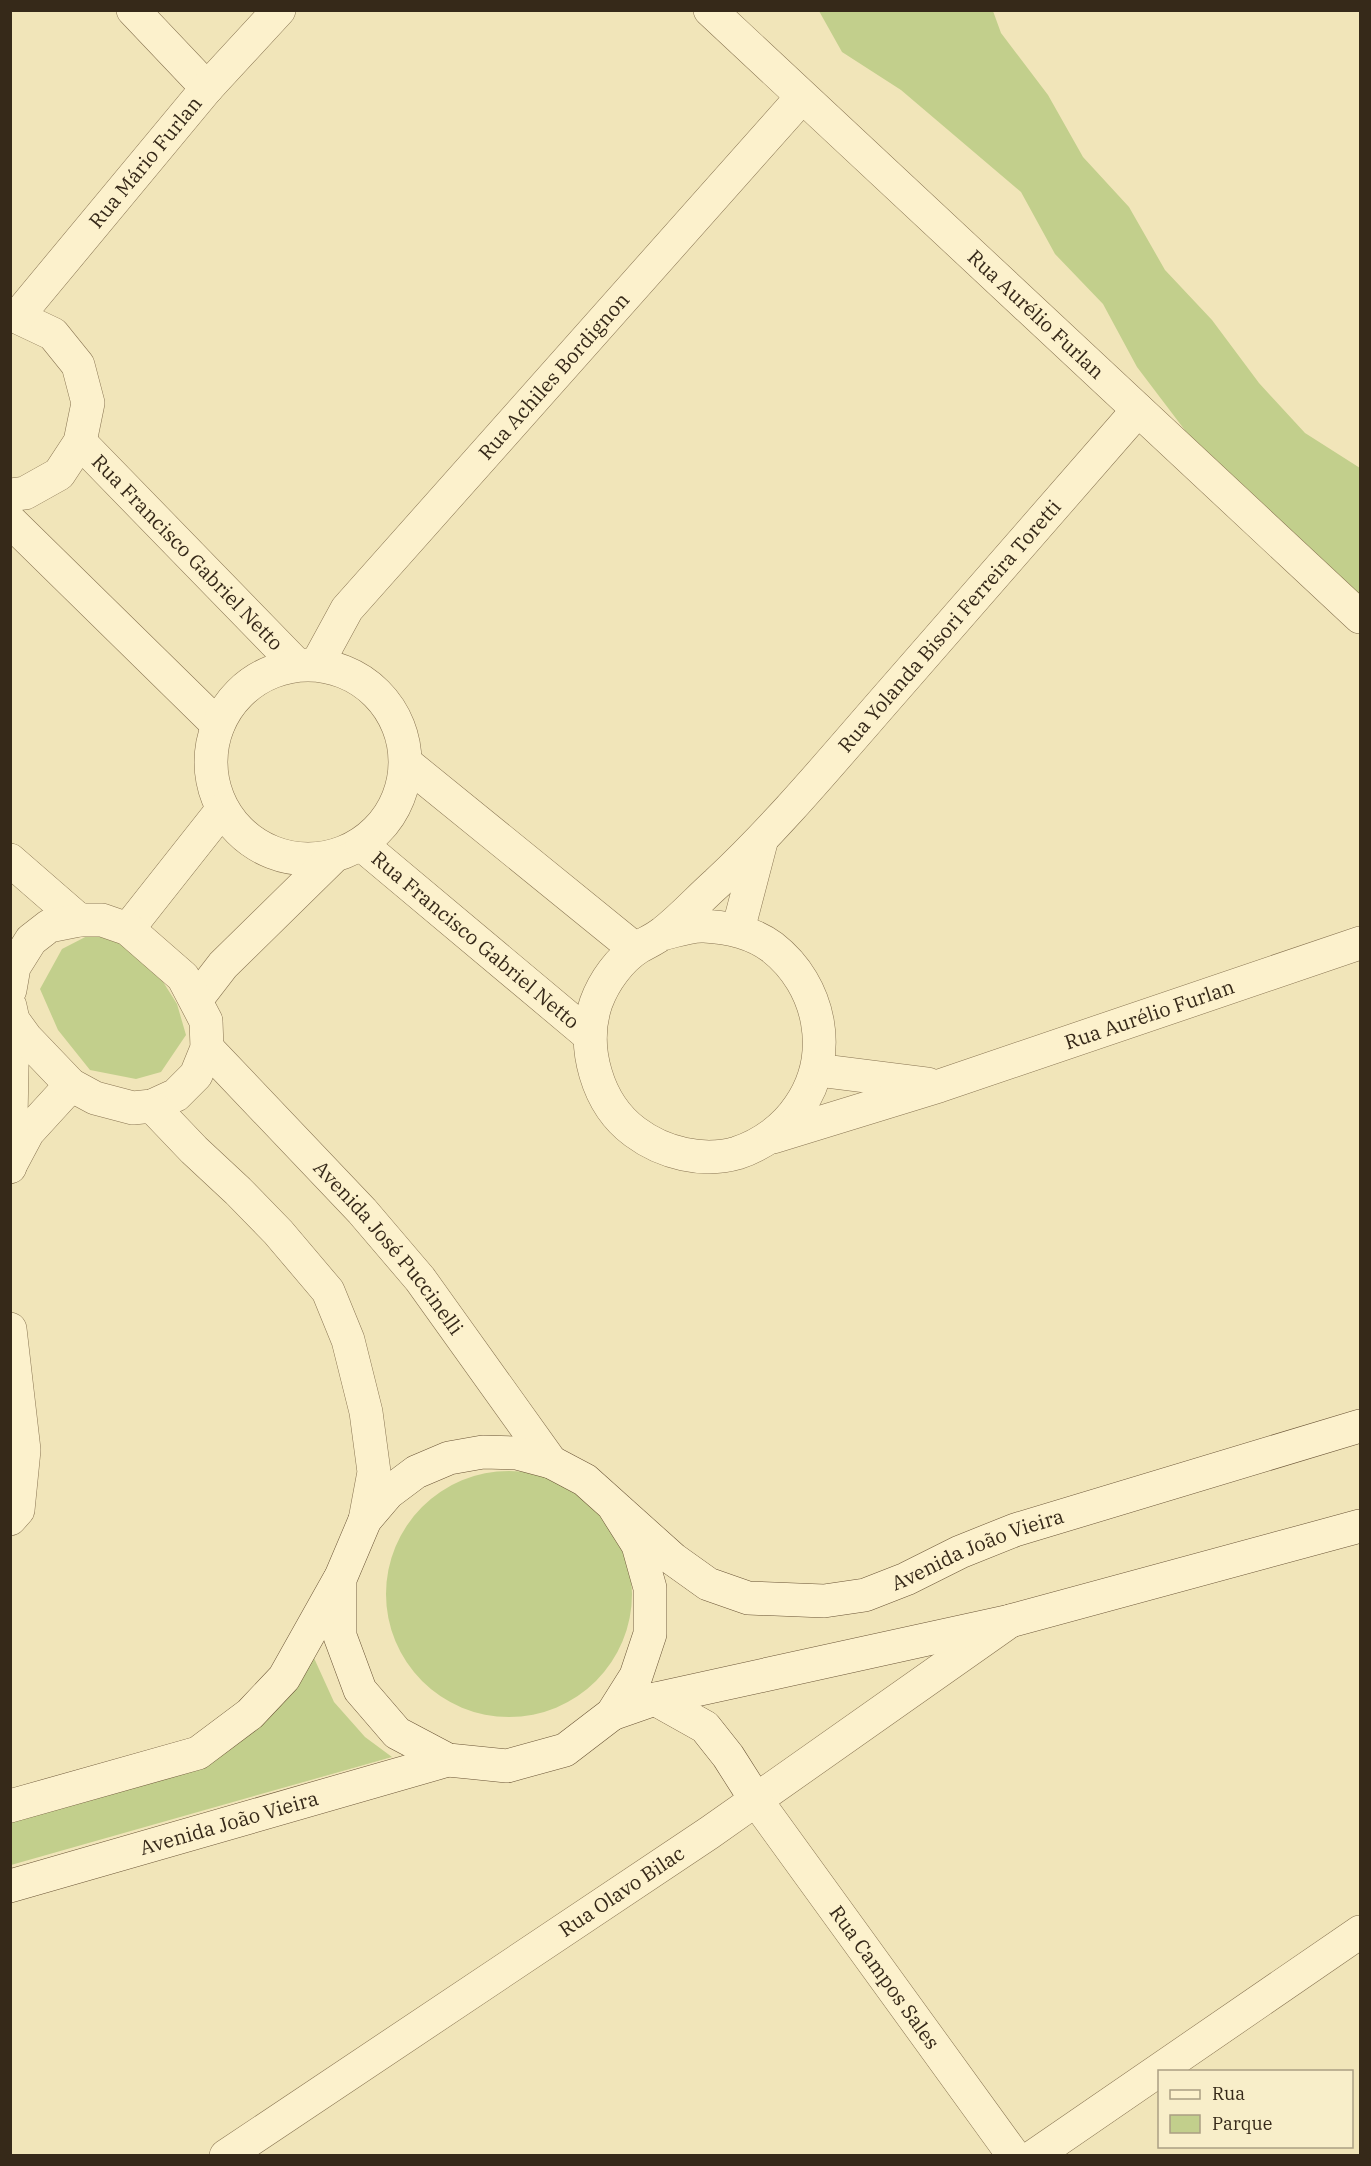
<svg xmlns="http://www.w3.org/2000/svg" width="1371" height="2166" viewBox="0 0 1371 2166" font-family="'IBM Plex Serif',serif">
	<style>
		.green { fill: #c2cf8c }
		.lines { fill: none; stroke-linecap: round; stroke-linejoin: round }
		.minor-casing { stroke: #887452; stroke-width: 34 }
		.tertiary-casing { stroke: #887452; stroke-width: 34 }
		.secondary-casing { stroke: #6a5436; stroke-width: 34 }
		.minor { stroke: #fcf1cc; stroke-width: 33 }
		.tertiary { stroke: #fcf1cc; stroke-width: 33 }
		.secondary { stroke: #fcf1cc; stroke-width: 33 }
		.labels { text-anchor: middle; stroke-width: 5; stroke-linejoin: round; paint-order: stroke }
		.street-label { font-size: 20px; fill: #362919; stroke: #f8eec9 }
	</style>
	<rect width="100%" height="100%" fill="#f1e5b9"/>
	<path class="green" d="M819,11h174l8,22 47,62 35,62 46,50 36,63 47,50 47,63 46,50 55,35v145l-130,-109 -46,-75 -47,-62 -34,-63 -48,-50 -34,-62 -120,-102 -59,-38z
		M95,932l36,13 24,24 22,35 9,31 -25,37 -25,7 -46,-9 -32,-40 -18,-41 22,-40z
		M386 1594a123 123 0 1 1 246 0a123 123 0 1 1-246 0Z
		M314,1658l20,44 31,35 27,20 -381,108v-43l125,-35 156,-102z"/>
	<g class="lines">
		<defs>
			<g id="minor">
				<path d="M133,10l74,78"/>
				<path id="s1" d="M710,10l650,607"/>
				<path d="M10,316l7,1 36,17 25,31 10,38 -8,39 -21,32 -34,19 -15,2"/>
				<path id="s2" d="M17,317l190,-229 72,-78"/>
				<path id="s3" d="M80,442l216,222"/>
				<path d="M10,521l208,204"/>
				<path id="s4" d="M317,664l30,-55 455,-512"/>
				<circle cx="308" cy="762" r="97"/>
				<path d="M406,763l229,186"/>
				<path id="s5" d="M362,845l228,191"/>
				<path d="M128,929l94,-119"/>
				<path d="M738,930l23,-88"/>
				<path id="s6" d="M662,934c13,-3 29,-9 42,-8 23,1 49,7 68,21 49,38 63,108 27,160 -14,21 -37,38 -62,46 -34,10 -74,0 -102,-21 -38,-28 -54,-85 -39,-129 8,-22 24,-44 43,-56 9,-5 18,-9 25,-15 19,-15 35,-33 53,-49 63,-59 118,-126 175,-191 82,-94 164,-188 246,-282"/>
				<path d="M196,1000l27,-35 108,-106"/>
				<path d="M817,1070l111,14"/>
				<path id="s7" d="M773,1137l166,-51 421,-143"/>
				<path d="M12,1162l16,-30 43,-47"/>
				<path d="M10,1167l3,-147"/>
				<path d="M10,1329l14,121 -6,60 -8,9"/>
				<path id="s8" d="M756,1800l258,356"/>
				<path id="s9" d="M226,2156l483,-323 301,-212"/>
				<path d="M1034,2156l326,-224"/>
			</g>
			<g id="tertiary">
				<path d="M10,860l69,60"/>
				<path d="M10,990l4,-23 17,-27 18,-14 30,-6h23l26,9 55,48 23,44 1,27 -11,27 -20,20 -24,11 -19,2 -38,-10 -24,-13 -45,-47 -13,-18 -3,-14"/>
				<path id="s10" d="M207,1048l155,163 58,68 131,183"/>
				<path d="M152,1106l42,44 44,41 40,41 50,59 20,49 18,72 8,60 -9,48"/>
			</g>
			<g id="secondary">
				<path id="s11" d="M614,1507l24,38 12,43v46l-14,42 -24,38 -47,36 -58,16 -59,-6 -51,-27 -37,-43 -20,-54v-57l25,-59 23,-27 28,-21 33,-14 34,-6 34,1 34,9 34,18 88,79 35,25 40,14 76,3 41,-6 41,-16 54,-27 55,-22 345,-104"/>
				<path d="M655,1699l50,28 23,29 28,44"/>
				<path d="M612,1714l43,-15 355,-78 350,-95"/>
				<path d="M10,1806l188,-53 52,-39 34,-36 55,-98"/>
				<path id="s12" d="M10,1886l438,-126"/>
			</g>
		</defs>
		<use href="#minor" class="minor-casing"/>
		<use href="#tertiary" class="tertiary-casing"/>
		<use href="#secondary" class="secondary-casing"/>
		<use href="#minor" class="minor"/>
		<use href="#tertiary" class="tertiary"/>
		<use href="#secondary" class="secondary"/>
	</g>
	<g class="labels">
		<g class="street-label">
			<text dy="7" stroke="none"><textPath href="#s2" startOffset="201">Rua Mário Furlan</textPath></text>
			<text dy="7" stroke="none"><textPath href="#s1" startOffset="446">Rua Aurélio Furlan</textPath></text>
			<text dy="7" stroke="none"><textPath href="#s4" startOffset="374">Rua Achiles Bordignon</textPath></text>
			<text dy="7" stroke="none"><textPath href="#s3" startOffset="154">Rua Francisco Gabriel Netto</textPath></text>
			<text dy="7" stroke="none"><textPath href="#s6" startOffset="1143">Rua Yolanda Bisori Ferreira Toretti</textPath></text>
			<text dy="7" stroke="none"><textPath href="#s5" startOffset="148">Rua Francisco Gabriel Netto</textPath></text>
			<text dy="7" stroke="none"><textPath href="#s7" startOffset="396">Rua Aurélio Furlan</textPath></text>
			<text dy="7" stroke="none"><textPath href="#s10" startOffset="270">Avenida José Puccinelli</textPath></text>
			<text dy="7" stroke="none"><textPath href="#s11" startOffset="1388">Avenida João Vieira</textPath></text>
			<text dy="7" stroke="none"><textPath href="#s12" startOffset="228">Avenida João Vieira</textPath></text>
			<text dy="7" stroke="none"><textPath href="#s9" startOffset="476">Rua Olavo Bilac</textPath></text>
			<text dy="7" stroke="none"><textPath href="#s8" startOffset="219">Rua Campos Sales</textPath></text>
		</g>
	</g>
	<rect width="1371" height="2166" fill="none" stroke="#362919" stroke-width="24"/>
	<rect x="1158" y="2070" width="195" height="78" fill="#f8eec9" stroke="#aa9f83" stroke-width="1.5"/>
	<rect x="1170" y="2090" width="30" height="9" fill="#fcf1cc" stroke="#aa9f83" stroke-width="1.5"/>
	<text x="1212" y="2100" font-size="18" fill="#362919">Rua</text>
	<rect x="1170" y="2115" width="30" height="18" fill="#c2cf8c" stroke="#aa9f83" stroke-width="1.5"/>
	<text x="1212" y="2130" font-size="18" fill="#362919">Parque</text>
</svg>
